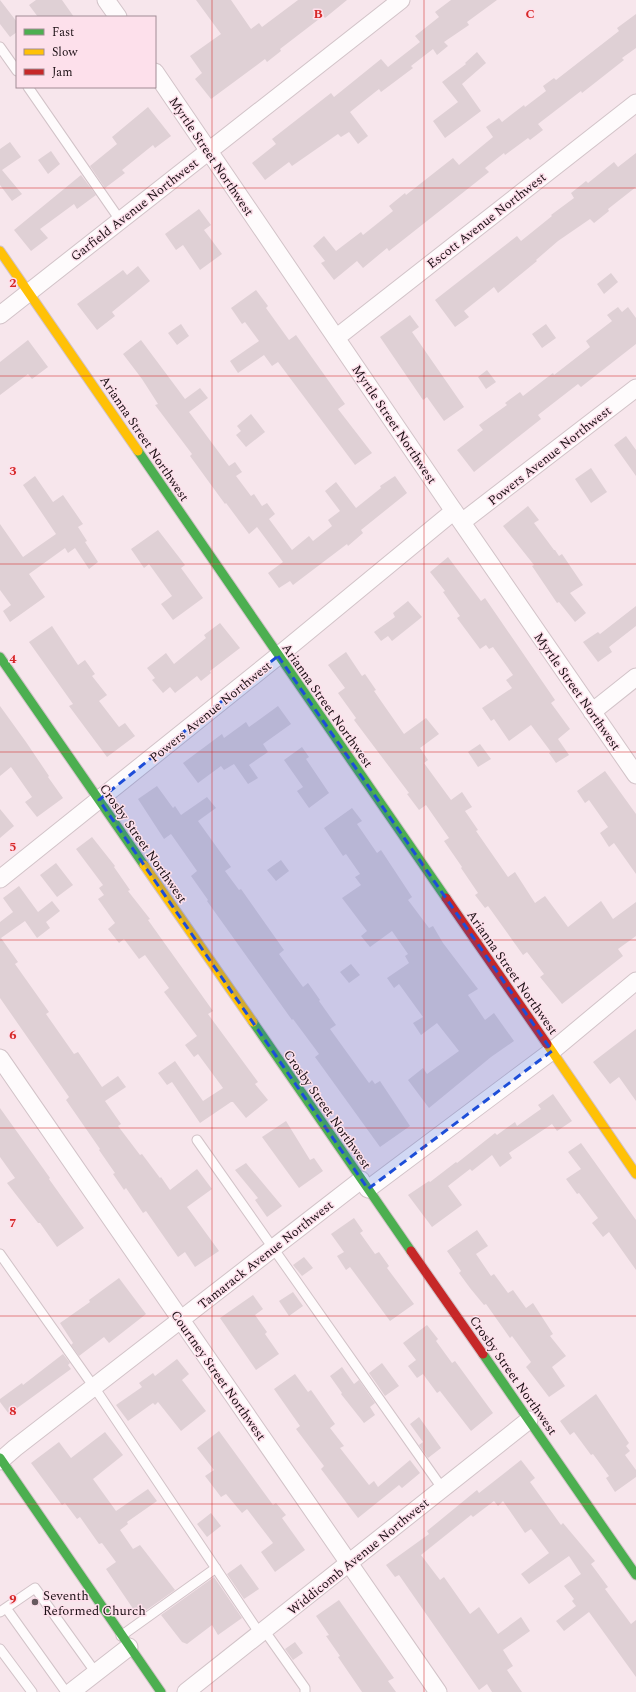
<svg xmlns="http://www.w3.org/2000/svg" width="636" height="1692" viewBox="0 0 636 1692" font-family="Spectral,serif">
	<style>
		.building { fill: #dfd0d5 }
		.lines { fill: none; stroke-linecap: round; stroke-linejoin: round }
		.lane-casing { stroke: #d2c3c8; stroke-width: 11 }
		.street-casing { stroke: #d2c3c8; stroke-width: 19 }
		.fast-casing { stroke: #d2c3c8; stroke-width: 11 }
		.slow-casing { stroke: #d2c3c8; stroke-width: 11 }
		.jam-casing { stroke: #d2c3c8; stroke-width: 11 }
		.lane { stroke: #fefbfc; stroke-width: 9 }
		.street { stroke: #fefbfc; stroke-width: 17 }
		.fast { stroke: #4caf50; stroke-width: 9 }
		.slow { stroke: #ffc107; stroke-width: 9 }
		.jam { stroke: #c62828; stroke-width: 9 }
		.marked { fill: #1d4ed8; fill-opacity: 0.2; stroke: #1d4ed8; stroke-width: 3; stroke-dasharray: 8 5; stroke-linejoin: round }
		.grid { fill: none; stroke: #d62828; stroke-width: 1; stroke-opacity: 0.55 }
		.poi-dot { fill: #675a5f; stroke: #fde0eb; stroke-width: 1.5 }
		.labels { text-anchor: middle; stroke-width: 3; stroke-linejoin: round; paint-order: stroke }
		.street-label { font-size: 13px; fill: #1a0e13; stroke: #fde0eb }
		.poi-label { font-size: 13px; fill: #1a0e13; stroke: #fde0eb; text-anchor: start }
		.grid-label { font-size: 13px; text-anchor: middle; font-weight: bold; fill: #d62828; stroke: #fde0eb; stroke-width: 3; stroke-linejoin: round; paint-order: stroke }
	</style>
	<rect width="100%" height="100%" fill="#f7e6ec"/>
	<path class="building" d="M0,0l17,22v10l-7,5 -10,-13z
		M36,0h26l12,17h-36l-9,-12z
		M196,0h35l20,29 8,-6 3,4 36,-27h49l-22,18 -2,-2 -43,33 1,2 -14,11 -2,-3 -54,40 -16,-20 7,-6 -12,-17 31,-22z
		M451,0h46l-30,22 2,3 -25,17 4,4 -11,9 -4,-6 -22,17 2,2 -32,24 -2,-3 -29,23 18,24 -10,8 -9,-12 -8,5 -3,-3 -46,32 -3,-4 -24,18 -13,-17 24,-19 -4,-5 59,-46 3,4 47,-38 7,8 32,-25 -5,-6 24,-19 -4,-5z
		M636,14v34l-14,10 2,2 -42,33 -1,-2 -43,33 5,6 -13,10 -2,-2 -23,17 -1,-2 -19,15 4,4 -100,79 -2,-3 -24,20 -6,-7 -23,19 -13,-17 4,-2 -12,-15 11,-10 12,15 25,-19 2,3 30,-24 -4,-5 16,-13 1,2 47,-37 6,7 34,-28 -7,-10 13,-9 3,4 22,-17 1,2 21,-16 -3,-5 11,-8 2,2 63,-49 -2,-3z
		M477,52l9,11 -24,21 19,27 -36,27 -12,-17 25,-19 -16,-20 24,-18 -1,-1z
		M148,107l23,29 -16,12 -2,-3 -31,25 3,3 -20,15 -15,-22 27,-22 -5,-7z
		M10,142l11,15 -19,13 20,24 -10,7 -12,-16v-36z
		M51,151l9,13 -12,10 -10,-14z
		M636,153v34l-28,22 1,2 -15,12 -4,-4 -32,22 -22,19 1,1 -39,32 -4,-6 -30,24 5,6 -14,10 -20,-27 82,-64 4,5 31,-25 -1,-1 23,-17 -3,-5 15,-12 2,2 26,-21 4,5z
		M81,175l15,20 -19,14 -3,-5 -34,25 8,9 -17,13 -17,-21z
		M199,209l12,16 -7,5 18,24 -22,16 -17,-25 -7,5 -11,-16z
		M138,266l12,15 -38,31 3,4 -18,14 -20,-26 46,-34 4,5z
		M611,273l7,9 -14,12 -7,-10z
		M256,290l12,16 -2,2 23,32 7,-5 49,69 -7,5 34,44 -17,12 -77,-103 -6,4 -8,-11 -26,18 -8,-12 29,-20 -14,-19 -3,2 -11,-16z
		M618,307l4,5 6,-5 8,11v26l-55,43 -3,-3 -40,31 3,4 -67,53 -17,-22 26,-20 -4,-5 28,-20 -2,-2 15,-11 3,4 30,-23 1,2 36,-28 -4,-6 26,-20 -5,-6z
		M410,315l9,12 -7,5 52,75 -20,14 -17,-24 -4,3 -43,-63z
		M181,324l8,12 -12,9 -9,-12z
		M546,324l10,14 -14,10 -10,-14z
		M28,340l20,27 -16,12 -4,-5 -28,21v-33z
		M141,340l44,59 15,-11 8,10 -19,14 40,54 6,-4 7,10 -6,4 15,20 3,-2 8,12 5,-3 8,11 -6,5 23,31 17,-14 4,5 19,-15 -4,-6 12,-9 -15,-20 11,-9 20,26 25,-20 -1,-2 15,-10 12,17 -46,37 2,3 -15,13 -1,-2 -54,41 -3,-4 -11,7 -11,-15 15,-11 -26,-35 -8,7 -23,-31 -1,1 -35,-48 2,-2 -37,-49 3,-1 -16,-25 -19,-25z
		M487,370l9,12 -10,7 -8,-12z
		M251,414l14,18 -19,15 -10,-12 5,-4 -4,-5z
		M626,436l10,14v26l-22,-31z
		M591,468l16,24 -16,11 -16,-24z
		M35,476l18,26 10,-7 20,29 -5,3 9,14 -2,1 13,20 -9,7 -14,-21 -7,5 -3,-5 -36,26 16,23 -35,25 -7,-11 8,-6 -11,-15v-66l23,33 33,-23 -33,-49z
		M528,506l11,14 -5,3 20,27h1l4,6 3,-2 21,31 -13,8 16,20 -11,9 -16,-20 -2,1 -25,-37 2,-1 -31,-39z
		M158,530l27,35 -4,3 22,30 -30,22 -12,-16 11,-8 -23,-32 -5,4 -13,-19z
		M448,557l33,44 4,-3 70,102 -4,3 19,26 -12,10 11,16 -13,8 -7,-10 2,-1 -20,-27 -22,16 -15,-22 -3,2 -9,-13 30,-20 -6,-8 7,-5 -20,-28 -4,2 -3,-4 -6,4 -23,-31 3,-2 -17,-24 2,-1 -15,-19z
		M408,601l14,16 -30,24 -4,-5 -7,5 -7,-9 21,-15 -2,-4z
		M636,606v20l-27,21 3,5 -14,10 -15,-20 15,-10 2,2z
		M220,623l20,25 -30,23 1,2 -10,8 -4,-5 -22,17 -5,-6 -7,6 -11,-13 3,-2 -8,-10 19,-15 8,11 32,-26 -2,-3z
		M52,626l26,39 7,-5 10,14 -3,2 15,19 -8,6 20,26 6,-4 10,13 -28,21 -38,-51 4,-2 -44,-62z
		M346,652l16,24 3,-2 11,16 -2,1 30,43 22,-16 13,16 -19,14 8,12 -4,3 27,37 11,-8 10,15 -7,4 13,19 -2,1 32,46 7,-5 20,31 10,-7 23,31 33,-26 12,18 23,-17v34l-18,13 5,7 -61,48 -22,-27 4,-3 -17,-22 -4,3 -35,-49 -3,2 -10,-13 3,-2 -17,-25 1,-1 -18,-26 5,-3 -23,-33 -7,5 -12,-16 2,-1 -55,-73 2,-2 -18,-25 7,-5 -17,-23z
		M0,706l26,36 23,34 -1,1 15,21 -26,19 -12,-15 7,-5 -21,-30 -11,9z
		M278,706l13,18 -28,20 5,8 -19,13 9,13 -10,6 -14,-20 -10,6 -3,-4 -23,17 -15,-20 39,-29 2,4 22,-16 3,5z
		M480,744l11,15 -13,8 -10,-15z
		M302,747l7,10 -3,2 23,34 -20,15 -12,-17 6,-4 -19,-27z
		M605,771l31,43v60l-22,-31 -5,4 -9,-14 8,-6 -19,-27 -4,3 -8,-12z
		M157,786l16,22 2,-2 6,9 26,-18 9,11 -18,13 33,46 -6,4 14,19 2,-1 43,61 -5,4 24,33 5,-4 12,17 -1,1 17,24 -6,4 39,54 3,-3 3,4 5,-3 30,45 -30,21 -65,-90 4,-3 -26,-35 -1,1 -85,-119 1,-1 -17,-24 6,-5 -26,-37 -7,5 -26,-40z
		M352,808l10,13 -5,3 20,29 4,-3 31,47 -4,3 21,28 4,-2 10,17 35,46 -10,6 17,25 9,-7 20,28 -23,16 -62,51 -21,-28 15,-12 4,6 32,-23 -22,-28 -16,12 -8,-12 10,-6 -24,-33 -5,4 -7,-10 22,-15 -4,-7 3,-2 -16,-23 -22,16 -9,-11 6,-5 -25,-33 19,-13 -6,-8 5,-3 -14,-20 -3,2 -19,-28z
		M0,809l14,17 -14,12z
		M92,837l23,29 -1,1 16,23 -2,1 22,28 -2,1 65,91 -5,3 50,68 -3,2 13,16 -22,18 -13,-16h-2l-31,21 -28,-41 -5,3 -9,-12 17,-12 28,40 20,-13 -25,-34 -4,3 -9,-12 12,-9 -33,-44 5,-4 -24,-33 -6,4 -15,-20 -5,4 -11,-14 7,-6 -17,-24 6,-4 -5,-7 4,-3 -27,-36z
		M281,860l8,11 -13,10 -9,-11z
		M56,863l17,22 -16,12 -17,-22z
		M19,886l19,26 14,-11 8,10 -14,11 4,6 -13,10 -12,-17 -24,17 17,24 -3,2 34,48 -3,2 28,40 4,-2 24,35 16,-11 8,11 -21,14 16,23 -3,2 22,29 2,-1 18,24 1,-1 9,13 27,-21 15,20 -25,18 32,44 -24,16 -10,-15 -7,5 -32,-46 -3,2 -17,-25 -2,2 -11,-16 2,-1 -16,-23 1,-1 -34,-49 3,-3 -69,-99v-76l13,-10 -10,-14z
		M351,964l9,11 -11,8 -9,-11z
		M636,1029v72l-17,-24 -9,7 -17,-22z
		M553,1094l19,27 -15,10 -5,-7 -43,29 3,5 -12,9 -8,-12 -20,16 -2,-2 -22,17 14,19 -30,22 -24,-32 21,-14 1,1 26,-20 1,1 38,-30 2,2 18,-13 2,4 24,-17 -3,-4z
		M0,1108l50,70 -1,1 35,49 -27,19 -17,-24h-2l-31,-40 8,-5 -15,-21z
		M286,1121l24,39 4,-2 9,13 -24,17 -37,-51z
		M581,1143l55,77v50l-27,-38 -6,5 -11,-14 6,-5 -19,-25 -2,1 -11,-15 15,-10 -13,-17z
		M246,1163l36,43 -15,11 -12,-17 3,-2 -23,-28z
		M354,1218l9,13 -3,2 15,21 4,-2 10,14 -2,2 27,36 -24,17 -40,-54 -4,3 -9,-14 7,-4 -13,-18z
		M477,1230l11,16 -12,8 15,22 3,-2 14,19 5,-3 13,18 7,-5 20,31 -3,2 16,20 -14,11 13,19 -16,11 -23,-30 5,-5 -19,-26 -2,2 -24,-34 -2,1 -14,-17 -11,-15 2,-2 -14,-20z
		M304,1257l9,11 -11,8 -9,-11z
		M119,1278l27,36 -37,29 -5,-6 -25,19 -8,-11 2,-2 -13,-20 30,-21 -1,-2z
		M293,1292l10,14 -14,10 -10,-15z
		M253,1295l10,14 -8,6 12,17 -2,2 14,20 -23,16 -36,-52z
		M427,1325l11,14 -2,2 16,22 3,-2 38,52 -22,18 -31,-40 -3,2 -14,-19 -6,4 -9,-12 8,-6 -13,-17z
		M63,1354l7,9 -2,2 3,4 -62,45 -9,-12v-3l22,-16 1,2z
		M177,1359l12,15 -7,6 24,31 -25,20 -23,-29 -3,3 -2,-2 -25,18 -12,-16 26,-18 -3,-4 14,-10 2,3z
		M382,1363l17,23 -14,10 -16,-23z
		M342,1367l12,17 5,-4 16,23 -5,4 5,8 -11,8 -23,-29 1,-1 -12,-17z
		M295,1374l13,18 3,-2 24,34 -5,4 14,18 -4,2 29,37 5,-4 4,6 32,-27 10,13 -18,15 -3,-3 -41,33 -37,-49 3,-3 -28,-37 4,-3 -26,-37z
		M596,1394l33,49 -3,3 4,5 -5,4 11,15v7l-21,15 -9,-14 3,-2 -16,-22 -2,1 -17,-23 -4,3 -10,-14z
		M419,1417l22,31 -13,10 -9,-13 4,-3 -13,-18z
		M219,1431l54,74 3,-2 10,12 -4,3 23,32 -30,22 -14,-20 12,-9 -26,-34 -5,4 -16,-19 -5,3 -16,-21 9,-6 -17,-22z
		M105,1432l18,23 -30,24 23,32 32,-22 9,12 -30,21 1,2 -8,6 13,19 7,-4 35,45 -37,26 -32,-47 10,-7 -14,-19 -3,1 -19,-27 -3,2 -12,-16 -3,2 -31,-42 28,-21 12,16z
		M521,1460l14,18 -5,4 31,43 2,-2 32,38 -4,3 17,23 -3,2 26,35 5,-4v57l-47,-65 -25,19 -8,-10 20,-15 -4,-5 2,-2 -10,-13 17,-12 -12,-18 -40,28 -8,-10 28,-21 -18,-24 -6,4 -22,-32 -5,5 -4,-5 -21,16 -2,-2 -50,40 19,25 4,-3 26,37 9,-7 19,27 23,-17 9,14 -27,19 10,16 -6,4 15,22h-30l-5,-8 -8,6 -80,-115 -4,2 -9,-12 43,-31 -2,-3 50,-41 2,3z
		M211,1513l10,13 -14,11 -10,-13z
		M241,1564l18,25 -15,10 -17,-25z
		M214,1577l28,41 -24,17 -6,-10 -25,19 -5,-2 -21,-27z
		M339,1600l55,78 -6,3 8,11h-34l-24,-35 2,-1 -14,-20 3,-1 -13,-19z
		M295,1642l8,11 -10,7 -8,-11z"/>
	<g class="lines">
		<defs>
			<path id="lane" d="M0,47l17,24
				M28,87l92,133
				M197,1140l245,348
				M0,1254l94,133 166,247
				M6,1608l60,84
				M0,1612l35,-24 61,85
				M264,1630l41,58v4
				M121,1636l95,-68
				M0,1649l32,43"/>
			<path id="street" d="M106,0l12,17
				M155,72l292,429 189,274
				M0,315l401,-315
				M336,338l300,-235
				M462,522l174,-134
				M592,712l44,-35
				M0,879l278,-223 176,-145
				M0,1058l438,634
				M368,1189l184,-138 84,-70
				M0,1461l15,-13 346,-268
				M71,1692l58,-45
				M186,1692l343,-272"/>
			<path id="fast" d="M138,451l308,447
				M0,657l144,208
				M253,1022l158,229
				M483,1354l153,221
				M0,1458l161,234"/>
			<path id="slow" d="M0,251l138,200
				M144,865l109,157
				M547,1044l89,130"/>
			<path id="jam" d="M446,898l101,146
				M411,1251l72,103"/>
		</defs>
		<use href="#lane" class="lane-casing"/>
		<use href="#street" class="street-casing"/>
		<use href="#fast" class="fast-casing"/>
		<use href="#slow" class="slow-casing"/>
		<use href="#jam" class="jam-casing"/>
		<use href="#lane" class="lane"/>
		<use href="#street" class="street"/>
		<use href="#fast" class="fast"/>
		<use href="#slow" class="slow"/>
		<use href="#jam" class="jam"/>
	</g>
	<path class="marked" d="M278,656l274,395 -184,138 -269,-389z"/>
	<path class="grid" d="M212,0v1692M424,0v1692M0,188h636M0,376h636M0,564h636M0,752h636M0,940h636M0,1128h636M0,1316h636M0,1504h636"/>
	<circle class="poi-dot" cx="35" cy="1602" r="4"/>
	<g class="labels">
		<g class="street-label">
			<text transform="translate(212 156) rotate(56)" y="5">Myrtle Street Northwest</text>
			<text transform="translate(134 209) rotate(-38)" y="5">Garfield Avenue Northwest</text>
			<text transform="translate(486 220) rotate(-38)" y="5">Escott Avenue Northwest</text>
			<text transform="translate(395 424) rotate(56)" y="5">Myrtle Street Northwest</text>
			<text transform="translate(145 438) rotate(56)" y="5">Arianna Street Northwest</text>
			<text transform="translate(549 455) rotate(-38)" y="5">Powers Avenue Northwest</text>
			<text transform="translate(578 691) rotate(55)" y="5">Myrtle Street Northwest</text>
			<text transform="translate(328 705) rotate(55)" y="5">Arianna Street Northwest</text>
			<text transform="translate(210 711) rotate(-39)" y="5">Powers Avenue Northwest</text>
			<text transform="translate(144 843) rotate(55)" y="5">Crosby Street Northwest</text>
			<text transform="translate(513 972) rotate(55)" y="5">Arianna Street Northwest</text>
			<text transform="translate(328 1109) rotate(55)" y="5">Crosby Street Northwest</text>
			<text transform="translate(265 1254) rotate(-38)" y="5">Tamarack Avenue Northwest</text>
			<text transform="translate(219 1375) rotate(55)" y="5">Courtney Street Northwest</text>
			<text transform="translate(514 1375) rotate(55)" y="5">Crosby Street Northwest</text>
			<text transform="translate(358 1556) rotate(-39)" y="5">Widdicomb Avenue Northwest</text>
		</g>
		<g class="poi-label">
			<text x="43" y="1600">Seventh<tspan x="43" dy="15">Reformed Church</tspan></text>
		</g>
	</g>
	<g class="grid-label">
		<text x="318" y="18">B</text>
		<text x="530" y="18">C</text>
		<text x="13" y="287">2</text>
		<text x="13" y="475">3</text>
		<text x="13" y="663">4</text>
		<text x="13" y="851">5</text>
		<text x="13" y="1039">6</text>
		<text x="13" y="1227">7</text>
		<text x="13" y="1415">8</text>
		<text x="13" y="1603">9</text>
	</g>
	<rect x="16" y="16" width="140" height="72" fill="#fde0eb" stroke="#a28c95"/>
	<rect x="24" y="29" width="20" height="6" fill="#4caf50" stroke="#a28c95"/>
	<text x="52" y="36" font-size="12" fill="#1a0e13">Fast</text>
	<rect x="24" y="49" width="20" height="6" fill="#ffc107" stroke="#a28c95"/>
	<text x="52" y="56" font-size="12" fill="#1a0e13">Slow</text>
	<rect x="24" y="69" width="20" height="6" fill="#c62828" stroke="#a28c95"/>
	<text x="52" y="76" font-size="12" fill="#1a0e13">Jam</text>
</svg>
